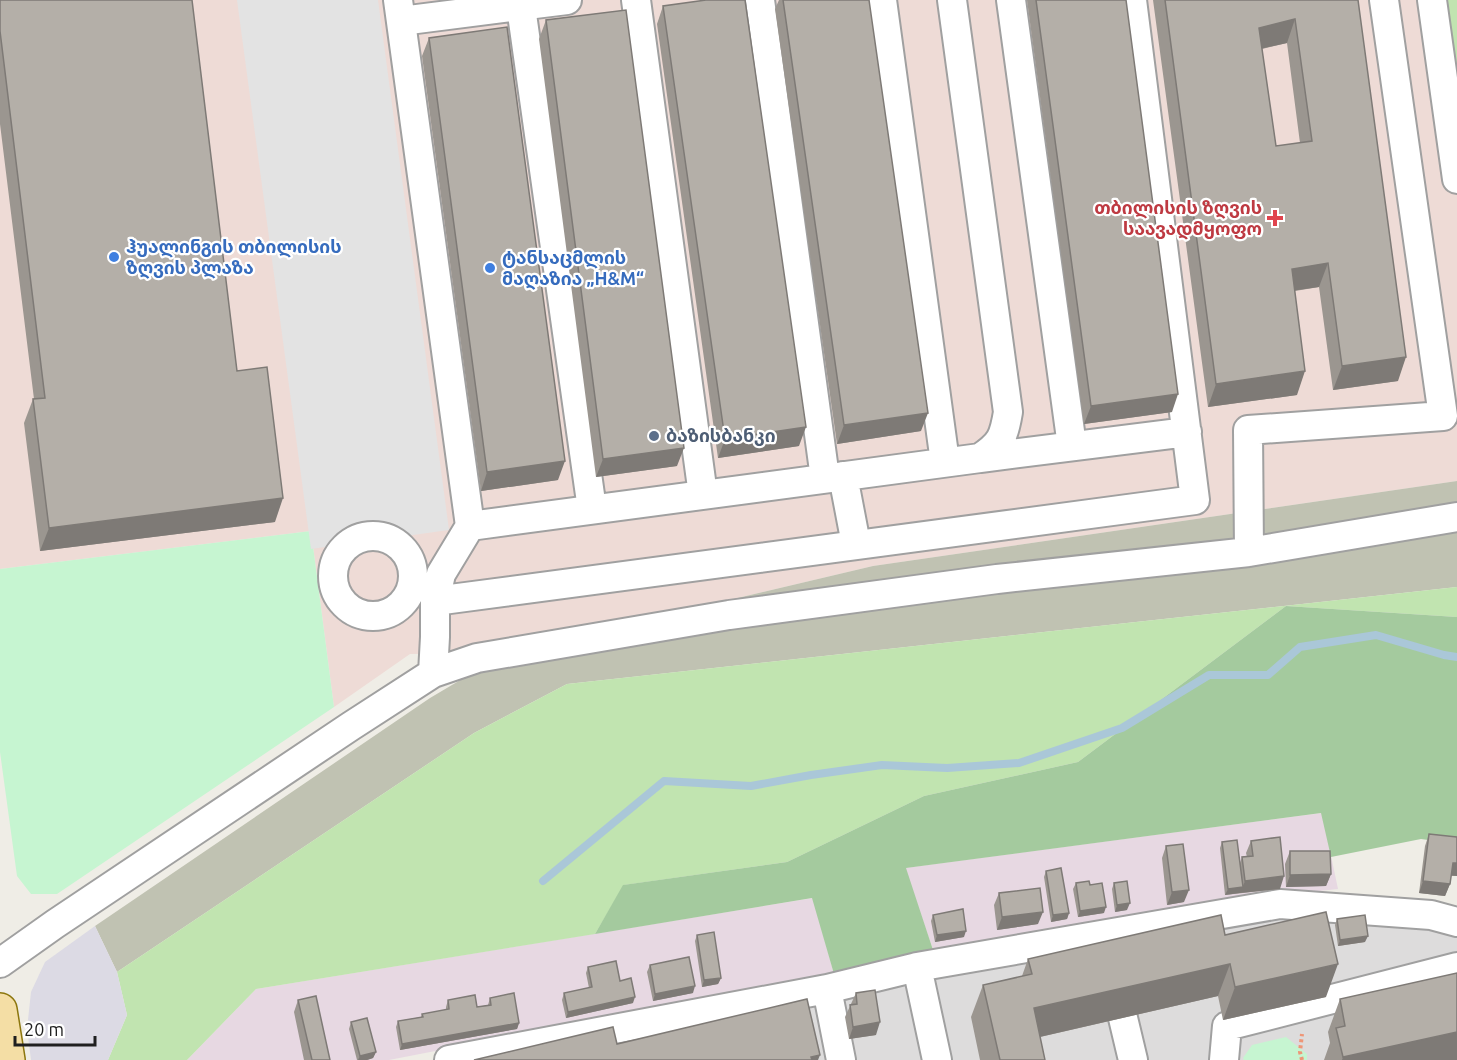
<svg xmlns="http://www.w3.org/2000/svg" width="1457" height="1060" viewBox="0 0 1457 1060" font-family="Ubuntu,'Noto Sans Georgian',sans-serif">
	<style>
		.residential { fill: #dddcdc }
		.commercial { fill: #eedbd6 }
		.industrial { fill: #e7d8e2 }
		.construction { fill: #c0c2b2 }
		.grass { fill: #c1e4b0 }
		.forest { fill: #a4ca9e }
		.park { fill: #c6f5d1 }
		.parking { fill: #e3e3e3 }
		.plaza { fill: #dcdae4 }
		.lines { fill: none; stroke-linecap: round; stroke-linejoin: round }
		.stream { stroke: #aac7d8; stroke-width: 8 }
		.minor-casing { stroke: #a0a0a0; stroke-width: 32 }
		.major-casing { stroke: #8c760d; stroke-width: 36 }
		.path { stroke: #ee9677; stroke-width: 4; stroke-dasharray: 3 3; stroke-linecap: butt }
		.minor { stroke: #fff; stroke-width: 28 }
		.major { stroke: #f4dea5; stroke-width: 33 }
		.wall { fill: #9b9690; fill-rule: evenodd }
		.shaded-wall { fill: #7e7a76 }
		.building { fill: #b4afa8; stroke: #7e7a76; stroke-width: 1.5; fill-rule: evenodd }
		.health-dot { fill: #e0444e; stroke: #fff; stroke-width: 2 }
		.shop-dot { fill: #3f7fe0; stroke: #fff; stroke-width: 2 }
		.service-dot { fill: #5c6f8a; stroke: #fff; stroke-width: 2 }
		.labels { text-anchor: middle; stroke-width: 4.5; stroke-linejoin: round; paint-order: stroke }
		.health-label { font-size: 18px; font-weight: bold; fill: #be3a42; stroke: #fff; text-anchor: end }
		.shop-label { font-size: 18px; font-weight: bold; fill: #366cbe; stroke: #fff; text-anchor: start }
		.service-label { font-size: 18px; font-weight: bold; fill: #4e5e75; stroke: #fff; text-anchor: start }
	</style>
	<rect width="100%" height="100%" fill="#efede6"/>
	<path class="residential" d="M1287,915l170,14v131h-965z"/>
	<path class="commercial" d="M0,0h1432l25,179v302l-584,85 -367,87 -96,1 -76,53 -23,-176 -311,38z"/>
	<path class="industrial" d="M1322,813l16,76 -133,14 -272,47 -28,-82z
		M813,898l21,76 -445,86h-202l69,-71z"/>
	<path class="construction" d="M1457,481v106l-890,97 -93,49 -357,239 -22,-46 335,-228 76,-45 367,-87z"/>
	<path class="grass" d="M1432,0h25v179z
		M1457,587v30l-171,-11 -208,156 -154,34 -137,66 -163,23 -29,49 -339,55 -69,71h-79l19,-45 -10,-43 357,-239 93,-49z"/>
	<path class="forest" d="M1286,606l171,11v227l-36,-5 -90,18 -10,-44 -415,55 27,82 -99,24 -22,-76 -217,36 28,-49 164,-23 137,-66 154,-34z"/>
	<path class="park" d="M311,531l23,176 -277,187h-26l-14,-18 -17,-124v-183z
		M1286,1037l21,17v6h-63l-1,-2 9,-13z"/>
	<path class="parking" d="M237,0h141l71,530 -138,19z"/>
	<path class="plaza" d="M95,926l22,46 10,43 -19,45h-77l-4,-31 4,-37 14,-30z"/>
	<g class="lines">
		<path class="stream" d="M543,881l121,-100 87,5 60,-11 71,-10 65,3 72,-5 103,-35 87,-53h59l32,-28 76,-12 68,20 13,2"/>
		<defs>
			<path id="minor" d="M398,0l72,526 -29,48 -6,27v36l-2,36
				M520,0l72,509
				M636,0l67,495
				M760,0l65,478
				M882,0l63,462
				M1011,0l61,446
				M1432,0l25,179
				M401,21l166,-21
				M980,458l207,-26
				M843,476l13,68
				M470,526l510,-68c21,-14 24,-21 28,-46l-56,-412
				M333 576a40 40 0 1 1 80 0a40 40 0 1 1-80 0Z
				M1249,552l-1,-122 195,-14 -59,-416
				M435,601l760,-101 -63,-500
				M0,963l55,-39 296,-198 82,-53 44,-15 252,-43 268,-36 252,-27 208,-35
				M917,967l20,93
				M827,989l14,71
				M1123,1018l10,42
				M449,1060l378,-71 90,-22 363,-63 151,11 26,7
				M1224,1060l3,-34 230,-59"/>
			<path id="major" d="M0,1010l8,50"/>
		</defs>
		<use href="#minor" class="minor-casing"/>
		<use href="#major" class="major-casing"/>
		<path class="path" d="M1302,1060l-2,-8 2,-18"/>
		<use href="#minor" class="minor"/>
		<use href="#major" class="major"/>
	</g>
	<path class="wall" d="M0,0l237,371 38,151 -235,29 -16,-128 9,-24h1l-34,-275z
		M779,0h4l138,431 -84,13 -62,-435z
		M1027,0h99l46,412 -88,12z
		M1153,0h205l40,381 -65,9 -14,-103 -24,4 2,104 -89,12zM1287,43l13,100 -24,3 -14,-97z
		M663,6l136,440 -81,12 -61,-434z
		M546,20l131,446 -81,11 -57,-438z
		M429,38l129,442 -77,11 -59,-435z
		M1429,834l28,3v39h-6l-1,8 -5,12 -26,-3 6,-47z
		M1251,841l29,48 -55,6 -5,-47 2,-6 18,21 2,-6h5l-1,-4z
		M1166,846l18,56 -17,3 -5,-47z
		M1290,851l41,23 -5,12 -40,1 -1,-23z
		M1046,871l23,42 -2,6 -16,3 -7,-45z
		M1076,883l14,2 14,28 -26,4 -5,-28z
		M1114,883l13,27 -12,2 -3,-23z
		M999,893l39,31 -41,6 -3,-25z
		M933,915l31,22 -29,5 -4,-21z
		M1337,919l28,23 -27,4 -3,-21z
		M697,935l24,43 -3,6 -16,3 -7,-46z
		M1225,935l101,62 -103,23 -5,-24 -178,41 5,23h-65l-9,-43 12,-32 39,-9 6,-17z
		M650,965l43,28 -40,8 -6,-29z
		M588,967l32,14 13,22 -67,15 -4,-18 2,-7 25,-5 -3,-15z
		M856,993l20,42 -27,4 -4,-22z
		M490,998l29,25 -2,6 -117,21 -4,-23 2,-6 23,-4 1,-3 24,-4v-3l2,-7 29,7 11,-2z
		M1340,999l117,61h-133l6,-17 -2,-11z
		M298,1000l32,60h-26l-10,-48z
		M351,1022l25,30 -3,6 -6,2h-10l-8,-31z"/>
	<path class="shaded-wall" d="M1295,19l-8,24 -36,8 8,-23z
		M1328,263l-9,24 -35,5 8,-23z
		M1406,357l-8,24 -65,9 9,-24z
		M1305,371l-8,24 -89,12 8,-23z
		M1178,394l-6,18 -88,12 7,-18z
		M928,413l-7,18 -84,13 7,-19z
		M806,427l-7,19 -81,12 7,-19z
		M684,448l-7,18 -81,11 7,-18z
		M565,461l-7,19 -77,11 6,-19z
		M283,498l-8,24 -235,29 9,-23z
		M1453,863h4v13l-9,-1z
		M1331,874l-5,12 -40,1 4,-12z
		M1284,876l-4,13 -40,4 5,-12z
		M1423,881l27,3 -5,12 -26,-3z
		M1243,887l-3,6 -15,2 3,-6z
		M1189,890l-5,12 -17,3 5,-13z
		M1130,903l-3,7 -12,2 2,-7z
		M1106,907l-2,6 -26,4 2,-6z
		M1043,912l-5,12 -41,6 5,-13z
		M1069,913l-2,6 -16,3 2,-7z
		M966,931l-2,6 -29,5 2,-7z
		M1368,936l-3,6 -27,4 2,-6z
		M1230,964l-12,32 -196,45 12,-33z
		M1338,964l-12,33 -103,23 12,-33z
		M721,978l-3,6 -16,3 2,-7z
		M695,986l-2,7 -40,8 2,-7z
		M635,997l-2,6 -67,15 2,-6z
		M880,1022l-4,13 -27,4 4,-12z
		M519,1023l-2,6 -117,21 2,-6z
		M1457,1032v28h-115l1,-3z
		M376,1052l-3,6 -6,2h-9l2,-4z
		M820,1055l-2,5h-8l1,-3z"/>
	<path class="building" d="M0,0h192l45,371 30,-4 16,131 -234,30 -16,-129 12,-1 -45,-367z
		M706,0h39l61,427 -81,12 -62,-433z
		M783,0h86l59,413 -84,12z
		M1036,0h90l52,394 -87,12z
		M1165,0h193l48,357 -64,9 -14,-103 -36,6 13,102 -89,13zM1295,19l17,122 -36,5 -17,-118z
		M626,10l58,438 -81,11 -57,-439z
		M507,27l58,434 -78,11 -58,-434z
		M1429,834l28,3v26h-4l-3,21 -27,-3z
		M1280,837l4,39 -39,5 -3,-24 11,-1 -2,-15z
		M1237,840l6,47 -15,2 -6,-47z
		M1183,844l6,46 -17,2 -6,-46z
		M1290,851h40l1,23 -41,1z
		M1061,868l8,45 -16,2 -7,-44z
		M1089,881l1,4 12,-2 4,24 -26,4 -4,-28z
		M1127,881l3,22 -13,2 -3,-22z
		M1040,888l3,24 -41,5 -3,-24z
		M963,909l3,22 -29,4 -4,-20z
		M1326,912l12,52 -103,23 -5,-23 -196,44 11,52h-45l-17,-75 49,-11 -4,-15 193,-44 4,20z
		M1365,915l3,21 -28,4 -3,-21z
		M714,932l7,46 -17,2 -7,-45z
		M689,957l6,29 -40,8 -5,-29z
		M616,961l4,20 11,-3 4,19 -67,15 -4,-19 28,-6 -4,-20z
		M1457,973v59l-114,25 -7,-29 9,-2 -5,-27z
		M875,990l5,32 -27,5 -3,-22 7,-1 -1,-11z
		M514,993l5,30 -117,21 -4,-23 25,-4 -1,-3 27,-5 -1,-9 27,-5 2,12 14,-2 -1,-7z
		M316,996l14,64h-18l-14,-60z
		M807,999l13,56 -9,2 1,3h-338l139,-33 4,17z
		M367,1018l9,34 -16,4 -9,-34z"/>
	<path class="health-dot" d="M1272 209h6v6h6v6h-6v6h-6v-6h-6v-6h6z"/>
	<g class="shop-dot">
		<circle cx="114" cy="257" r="6"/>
		<circle cx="490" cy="268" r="6"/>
	</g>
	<circle class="service-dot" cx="654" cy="436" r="6"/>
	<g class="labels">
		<g class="health-label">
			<text x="1262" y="214">თბილისის ზღვის<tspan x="1262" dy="21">საავადმყოფო</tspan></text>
		</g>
		<g class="shop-label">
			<text x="126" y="253">ჰუალინგის თბილისის<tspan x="126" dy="21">ზღვის პლაზა</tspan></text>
			<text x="502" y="264">ტანსაცმლის<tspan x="502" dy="21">მაღაზია „H&amp;M“</tspan></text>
		</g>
		<g class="service-label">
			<text x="666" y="442">ბაზისბანკი</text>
		</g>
	</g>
	<path d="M15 1036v9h80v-9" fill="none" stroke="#1f1f1f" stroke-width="3"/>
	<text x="24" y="1036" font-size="18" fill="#1f1f1f" stroke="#ffffff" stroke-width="4.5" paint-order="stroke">20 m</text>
</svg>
